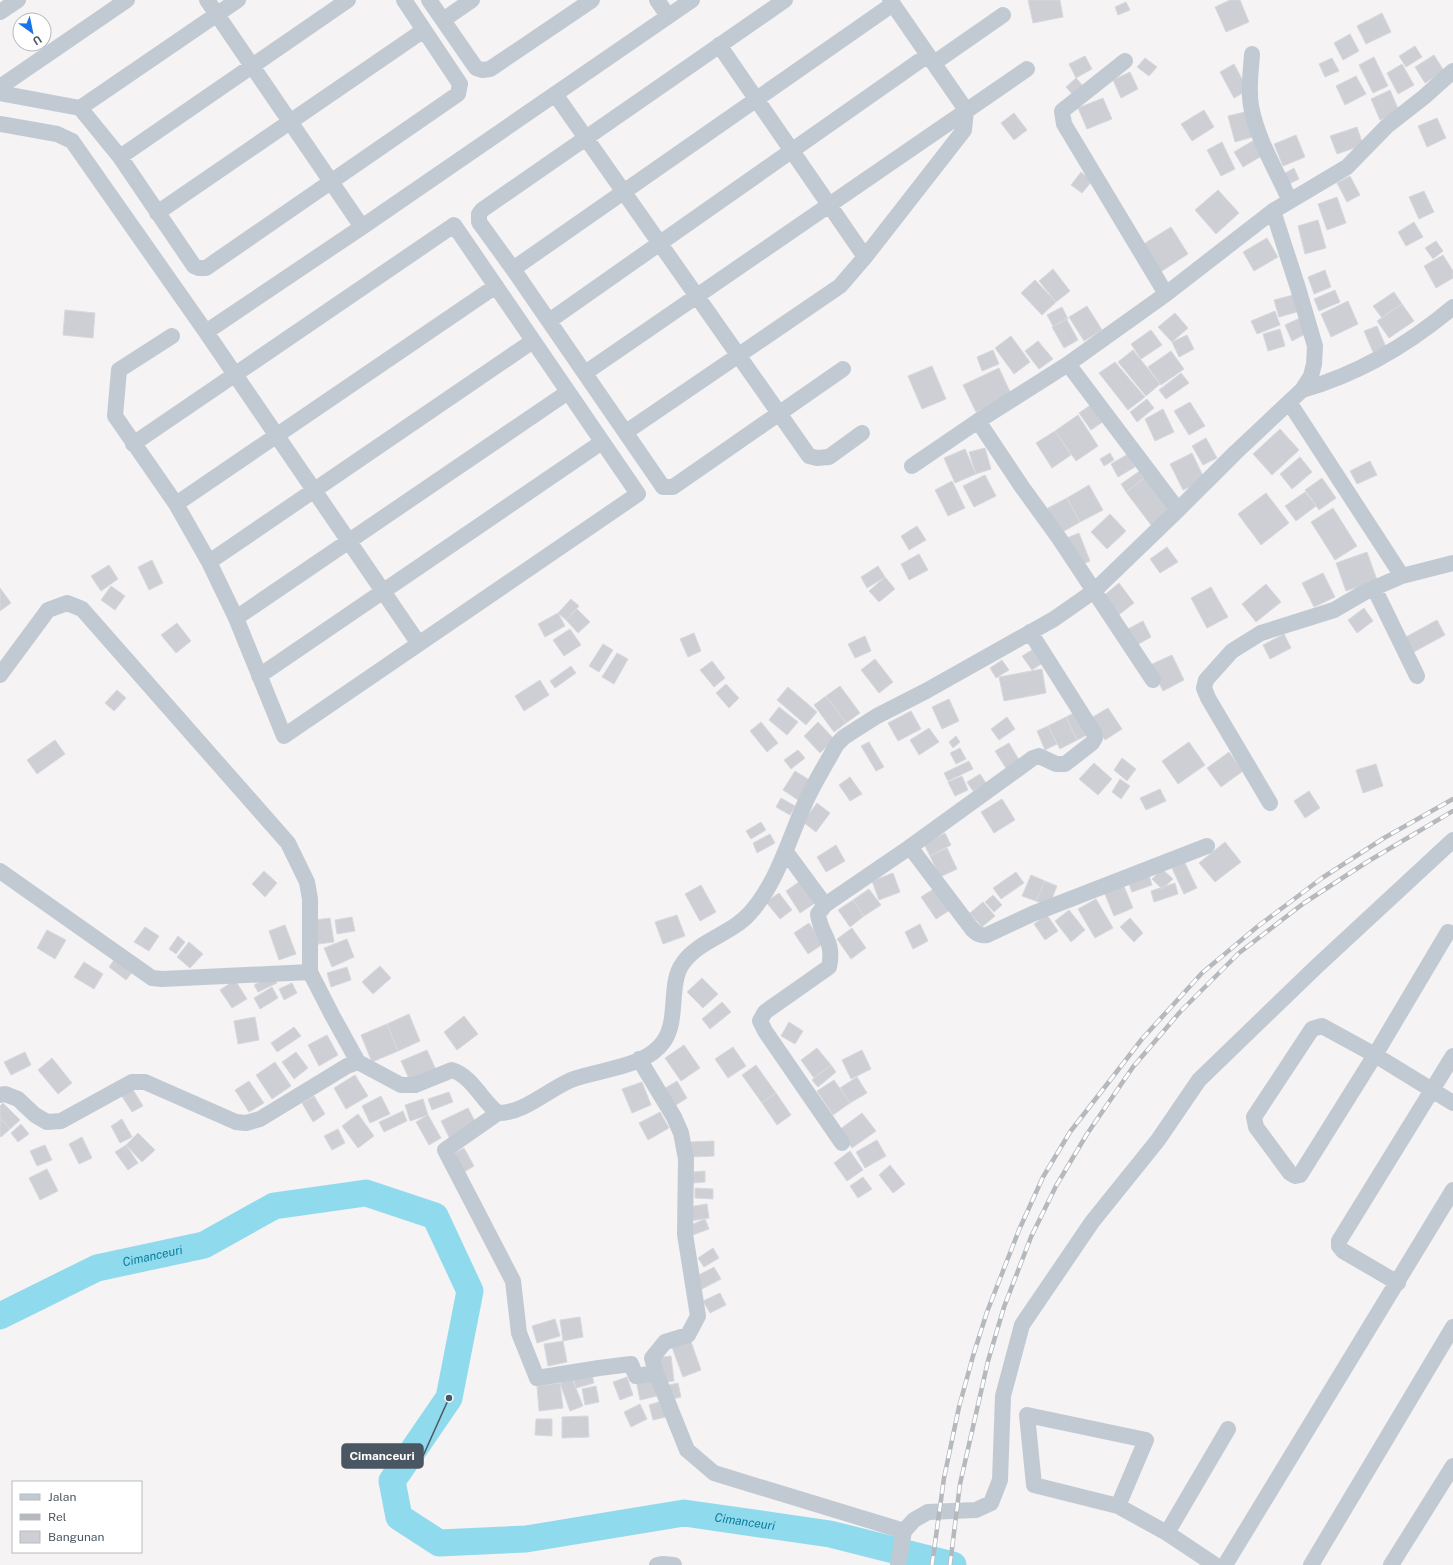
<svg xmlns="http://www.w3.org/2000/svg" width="1453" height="1565" viewBox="0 0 1453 1565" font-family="'Public Sans',sans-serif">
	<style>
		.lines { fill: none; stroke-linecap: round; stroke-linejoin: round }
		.river { stroke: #90daee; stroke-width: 27 }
		.building { fill: #cdcfd5; stroke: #d7d9de }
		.street { stroke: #c1cad2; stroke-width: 16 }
		.rail-casing { stroke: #b5b8bd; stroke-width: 4.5 }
		.rail { stroke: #fff; stroke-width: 3; stroke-dasharray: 9; stroke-linecap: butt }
		.labels { text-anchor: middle; stroke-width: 3; stroke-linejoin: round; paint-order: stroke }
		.water-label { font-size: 12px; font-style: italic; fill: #0c7c9b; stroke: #fff }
		.leader { fill: none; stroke: #4a5661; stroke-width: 1.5 }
		.callout-dot { fill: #4a5661; stroke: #fff; stroke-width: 1.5 }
		.callout { fill: #4a5661; stroke: #4a5661; stroke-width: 1.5 }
		.callout-label { font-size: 12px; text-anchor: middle; font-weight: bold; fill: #fff }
	</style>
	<rect width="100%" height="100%" fill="#f5f3f3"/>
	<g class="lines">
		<path class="river" id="s1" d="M0,1316l97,-48 107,-23 70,-39 92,-13 69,23 35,75 -21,107 -57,83 7,36 40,26 87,-4 158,-26 146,21 123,31"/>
	</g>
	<path class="building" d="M1028,0h32l3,17 -30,6z
		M1230,0h10l9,22 -23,10 -11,-25z
		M1126,2l4,8 -12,5 -3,-8z
		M1382,13l9,19 -25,12 -9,-18z
		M1350,34l9,17 -16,9 -9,-17z
		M1415,46l7,11 -16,10 -7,-11z
		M1434,55l10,16 -19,12 -10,-16z
		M1085,56l7,13 -16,9 -7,-14z
		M1374,57l14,29 -15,7 -14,-28z
		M1145,58l12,9 -8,9 -12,-9z
		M1332,58l7,13 -14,6 -6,-13z
		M1234,64l14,26 -14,8 -14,-26z
		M1402,64l12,21 -16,9 -11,-21z
		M1130,72l8,17 -17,9 -8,-18z
		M1356,76l10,18 -21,11 -9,-19z
		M1076,78l7,8 -10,9 -7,-8z
		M1390,90l9,21 -19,9 -9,-21z
		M1103,98l9,21 -25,10 -9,-21z
		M1204,110l10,17 -22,14 -11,-17z
		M1249,111l7,25 -21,6 -7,-26z
		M1014,113l13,17 -13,10 -13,-17z
		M1437,118l9,20 -19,9 -9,-21z
		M1357,127l6,18 -26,9 -7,-18z
		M1296,135l9,22 -22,9 -9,-22z
		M1256,139l9,15 -22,13 -9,-15z
		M1222,142l13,27 -14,7 -14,-26z
		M1294,168l5,11 -12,6 -5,-10z
		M1081,172l11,9 -10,12 -11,-8z
		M1350,176l10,19 -13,7 -10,-19z
		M1218,190l21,23 -23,21 -21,-24z
		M1424,191l10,21 -15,7 -10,-22z
		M1337,197l9,26 -19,7 -9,-26z
		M1318,220l8,28 -21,6 -7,-28z
		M1414,222l9,15 -17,9 -8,-14z
		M1171,227l17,27 -29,19 -17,-28z
		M1267,238l11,19 -24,14 -11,-19z
		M1436,241l7,10 -10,8 -8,-11z
		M1443,255l10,16v7l-17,10 -12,-22z
		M1053,269l17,22 -14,11 -17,-21z
		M1325,270l6,17 -17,7 -6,-17z
		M1035,280l21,22 -14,13 -21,-22z
		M1335,290l5,12 -21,9 -5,-12z
		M1394,292l8,12 -20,14 -9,-12z
		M1293,295l4,17 -18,5 -5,-17z
		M1348,301l10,23 -27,13 -10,-23z
		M1402,304l12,17 -25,17 -12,-17z
		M1087,306l15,24 -18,11 -15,-24z
		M1062,307l6,12 -15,7 -6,-11z
		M65,310l30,3 -2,25 -30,-3z
		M1275,311l5,14 -23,9 -6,-13z
		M1175,313l13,15 -16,14 -14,-15z
		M1066,318l12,22 -14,8 -12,-21z
		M1300,318l7,15 -15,8 -7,-16z
		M1377,326l9,21 -13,5 -9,-21z
		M1280,329l5,17 -17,5 -5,-17z
		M1151,330l11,15 -21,14 -10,-15z
		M1187,335l7,14 -15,8 -7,-15z
		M1011,336l19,26 -16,12 -19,-26z
		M1038,341l15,18 -14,10 -14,-18z
		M993,350l6,14 -17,7 -5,-14z
		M1133,350l27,34 -14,12 -28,-34z
		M1171,351l13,18 -23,16 -13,-18z
		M1115,362l30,35 -17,13 -29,-37z
		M932,366l14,33 -24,10 -14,-33z
		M999,368l13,28 -36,16 -13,-27z
		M1181,373l8,10 -23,16 -7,-9z
		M1147,399l7,9 -17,14 -7,-10z
		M1190,402l15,24 -16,9 -15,-24z
		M1092,404l12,17 -13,9 -12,-17z
		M1163,409l11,23 -19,9 -10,-22z
		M1078,415l20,31 -22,15 -21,-30z
		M1280,429l19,21 -27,25 -19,-21z
		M1055,431l16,24 -19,13 -16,-25z
		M1206,438l11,20 -14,7 -11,-19z
		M985,448l6,21 -15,5 -7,-22z
		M965,449l11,25 -21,9 -11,-25z
		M1110,453l4,7 -10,6 -4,-7z
		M1192,453l13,27 -22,10 -13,-26z
		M1128,454l7,13 -17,10 -7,-13z
		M1300,457l12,15 -20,17 -12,-15z
		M1370,461l7,14 -20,9 -7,-13z
		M1141,470l5,7 -20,15 -5,-8z
		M985,475l11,21 -22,11 -11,-21z
		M1146,477l25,34 -20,14 -25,-33z
		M1322,478l14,20 -17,12 -14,-20z
		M952,481l13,27 -17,8 -13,-26z
		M1089,485l14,25 -23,12 -13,-24z
		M1305,492l11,14 -20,15 -11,-15z
		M1266,493l23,30 -28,22 -23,-31z
		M1067,498l13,24 -21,12 -13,-25z
		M1333,508l24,38 -22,14 -24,-38z
		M1110,514l16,17 -19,18 -16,-17z
		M917,526l9,14 -17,10 -8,-14z
		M1079,533l11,28 -12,5 -11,-28z
		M1167,547l11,15 -18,11 -10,-14z
		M1367,552l10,28 -31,11 -10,-28z
		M919,554l9,16 -19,10 -8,-16z
		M152,560l11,23 -14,7 -11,-23z
		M109,565l9,14 -17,12 -10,-15z
		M878,566l7,11 -18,11 -6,-11z
		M1323,573l12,24 -21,10 -12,-24z
		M885,577l10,12 -16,13 -10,-11z
		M1119,583l15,20 -18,14 -15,-19z
		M1266,584l15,18 -25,20 -14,-18z
		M111,586l14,10 -10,14 -14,-10z
		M1211,587l17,30 -21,11 -16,-30z
		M0,588l11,15 -11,8z
		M571,599l8,7 -13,14 -8,-7z
		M1364,608l9,13 -16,12 -9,-13z
		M577,609l13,13 -12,11 -12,-13z
		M558,613l7,13 -20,11 -7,-13z
		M1437,620l8,15 -33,18 -8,-15z
		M1143,621l8,16 -16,9 -9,-16z
		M177,623l14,18 -15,12 -15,-18z
		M570,629l11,16 -17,11 -11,-16z
		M694,633l7,18 -13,6 -8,-18z
		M1284,634l7,14 -21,11 -7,-14z
		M865,636l6,15 -16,7 -7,-14z
		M603,644l10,6 -14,22 -10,-6z
		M1032,650l9,14 -9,6 -10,-14z
		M617,653l11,6 -14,25 -12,-7z
		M1172,655l12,25 -21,11 -13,-26z
		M875,659l18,23 -14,11 -18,-23z
		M1002,660l7,10 -13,8 -6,-10z
		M712,661l13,17 -11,9 -14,-17z
		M571,666l5,7 -21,15 -5,-7z
		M1042,669l4,24 -42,8 -5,-24z
		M540,680l9,15 -25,16 -9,-15z
		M726,684l13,14 -10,10 -13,-15z
		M840,686l20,27 -14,10 -20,-27z
		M788,687l29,25 -11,13 -29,-25z
		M117,690l9,8 -12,13 -9,-8z
		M826,696l20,27 -12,9 -20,-27z
		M949,699l10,22 -17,8 -10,-22z
		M779,707l19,15 -11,13 -18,-15z
		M1108,708l14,21 -17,11 -14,-22z
		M911,711l10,18 -23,12 -10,-18z
		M1076,712l11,23 -10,5 -11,-23z
		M1007,717l8,12 -16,11 -8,-11z
		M1066,717l11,23 -17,9 -12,-23z
		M761,722l17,21 -11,9 -17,-21z
		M818,722l16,17 -14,14 -16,-17z
		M1048,726l9,18 -12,6 -8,-19z
		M929,728l10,14 -20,13 -9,-15z
		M956,736l4,6 -7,6 -4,-6z
		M55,740l10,14 -28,20 -10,-14z
		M869,742l15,25 -8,4 -15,-25z
		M1189,742l16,23 -27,19 -16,-23z
		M1009,743l13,22 -13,8 -14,-22z
		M960,748l6,11 -10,5 -6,-11z
		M798,750l7,8 -14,11 -7,-9z
		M1229,752l14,19 -22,16 -14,-19z
		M1122,758l14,11 -9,12 -13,-11z
		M969,761l4,8 -25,12 -4,-8z
		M1094,763l18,16 -14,16 -19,-16z
		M1376,764l7,22 -20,7 -7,-23z
		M795,771l16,10 -13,19 -15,-10z
		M980,774l6,9 -13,8 -6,-9z
		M962,776l6,14 -13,6 -7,-14z
		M850,777l12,17 -12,7 -11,-16z
		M1120,779l10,7 -9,13 -9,-7z
		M1160,789l6,12 -20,9 -6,-12z
		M1309,791l11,17 -15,10 -11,-17z
		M781,798l14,8 -5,9 -14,-8z
		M1002,799l13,21 -21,13 -13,-21z
		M817,803l13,10 -14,19 -13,-10z
		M761,822l5,8 -15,9 -5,-8z
		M945,833l6,12 -21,11 -6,-12z
		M770,834l5,9 -18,10 -4,-10z
		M1225,842l16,20 -26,20 -16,-19z
		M836,845l9,16 -19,11 -9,-15z
		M947,848l10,21 -17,8 -10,-21z
		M1184,861l13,27 -13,6 -13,-28z
		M1162,869l11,10 -11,10 -10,-10z
		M264,871l13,12 -12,14 -13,-13z
		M1016,872l8,11 -23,16 -8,-11z
		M1148,872l4,13 -20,7 -5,-13z
		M893,873l7,19 -21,8 -7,-19z
		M1031,875l14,6 -9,20 -14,-5z
		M803,879l15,22 -18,12 -14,-22z
		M1045,881l12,5 -8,20 -13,-5z
		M1175,883l3,11 -24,8 -3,-11z
		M1123,884l10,24 -19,8 -10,-24z
		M701,885l15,27 -16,9 -15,-27z
		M935,888l15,22 -14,9 -15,-22z
		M869,889l12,16 -17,11 -11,-16z
		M779,893l13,17 -12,9 -14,-17z
		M993,895l9,10 -8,7 -9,-10z
		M1096,899l17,29 -18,10 -17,-29z
		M853,900l11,16 -14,11 -12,-17z
		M983,902l12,14 -13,11 -12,-14z
		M1069,910l16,20 -14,12 -16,-21z
		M677,915l8,21 -22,8 -8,-22z
		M1047,915l11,16 -13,9 -11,-16z
		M352,917l3,14 -18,3 -2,-14z
		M330,918l4,24 -16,2 -3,-24z
		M1130,918l13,15 -9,9 -14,-15z
		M809,923l14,21 -15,10 -14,-21z
		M920,924l8,17 -15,8 -8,-17z
		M285,925l11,29 -17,6 -10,-29z
		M145,927l14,9 -10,15 -15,-9z
		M852,928l14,20 -15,11 -14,-20z
		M47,930l19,10 -11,19 -18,-11z
		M178,936l7,6 -9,12 -7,-5z
		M347,939l7,18 -22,10 -8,-19z
		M189,942l14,12 -13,14 -13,-11z
		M116,957l18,13 -8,10 -17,-13z
		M84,962l19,12 -9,15 -20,-12z
		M380,966l11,12 -18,16 -11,-12z
		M347,967l4,13 -20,7 -4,-14z
		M273,975l4,8 -19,9 -4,-7z
		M702,978l16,16 -15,14 -16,-16z
		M235,980l12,19 -15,9 -12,-18z
		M292,983l5,10 -13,7 -5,-11z
		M272,987l6,11 -18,11 -6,-11z
		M722,1002l9,10 -21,17 -8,-10z
		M409,1014l11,27 -22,10 -11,-27z
		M464,1016l14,18 -21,16 -13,-18z
		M255,1017l4,23 -21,4 -4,-23z
		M789,1022l14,9 -8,13 -14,-8z
		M387,1024l11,27 -26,11 -11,-27z
		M294,1027l7,9 -24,16 -6,-9z
		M327,1035l11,20 -19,11 -11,-21z
		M684,1045l16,23 -19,13 -16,-23z
		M733,1047l13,19 -18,12 -13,-19z
		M817,1048l14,17 -17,13 -13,-18z
		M427,1050l10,22 -26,11 -10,-22z
		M862,1050l9,19 -20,10 -9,-19z
		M25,1052l6,13 -20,10 -7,-13z
		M296,1052l12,16 -14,11 -12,-17z
		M52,1058l20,25 -14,11 -20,-24z
		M275,1062l16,24 -19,13 -16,-24z
		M756,1065l20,28 -14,10 -20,-28z
		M831,1065l5,7 -18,15 -6,-7z
		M355,1075l13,21 -22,13 -12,-21z
		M857,1077l10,16 -17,10 -10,-15z
		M834,1080l16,23 -17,12 -16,-24z
		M249,1081l15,22 -15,9 -14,-22z
		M677,1081l10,17 -14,9 -11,-17z
		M642,1082l9,23 -19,8 -10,-24z
		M132,1088l11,18 -11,6 -11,-17z
		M449,1092l4,10 -21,8 -4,-11z
		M776,1093l15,22 -14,10 -15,-22z
		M314,1096l11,18 -12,8 -11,-19z
		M381,1096l9,18 -20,9 -8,-17z
		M423,1099l5,16 -18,6 -5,-16z
		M3,1103l17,17 -10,9 -10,-11v-12z
		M468,1108l9,17 -27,14 -9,-18z
		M403,1111l4,10 -23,11 -5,-10z
		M660,1112l9,16 -21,12 -9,-17z
		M862,1113l14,18 -24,17 -13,-18z
		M358,1114l16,22 -16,12 -16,-22z
		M428,1115l13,23 -12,7 -13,-23z
		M0,1118l10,11 -9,8 -1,-1z
		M122,1119l10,18 -12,6 -9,-17z
		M21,1124l8,10 -11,8 -7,-9z
		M338,1129l7,14 -13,7 -8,-14z
		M138,1133l17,17 -13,12 -16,-17z
		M82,1137l10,21 -13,6 -10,-20z
		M877,1140l9,16 -21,12 -9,-16z
		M714,1141v15l-23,1 -1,-15z
		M45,1145l7,15 -15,6 -7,-15z
		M126,1145l12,18 -10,7 -13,-18z
		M464,1148l10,18 -10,6 -11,-18z
		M850,1151l13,19 -16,11 -13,-18z
		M890,1165l15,19 -12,9 -14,-18z
		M47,1169l11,22 -18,9 -11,-22z
		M705,1171v11l-12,1v-11z
		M863,1177l9,12 -14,9 -8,-12z
		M695,1188l18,1v10l-18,-1z
		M707,1204l2,14 -19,3 -2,-14z
		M705,1219l4,10 -19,7 -4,-9z
		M713,1248l6,10 -15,9 -6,-9z
		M714,1267l7,12 -19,10 -7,-12z
		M720,1293l6,12 -16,8 -7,-12z
		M580,1317l3,20 -20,4 -3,-21z
		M555,1319l5,17 -23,7 -5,-17z
		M689,1336l12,34 -18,7 -13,-35z
		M563,1341l4,21 -19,4 -4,-22z
		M671,1356l3,25 -16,2 -2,-25z
		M590,1367l4,16 -18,5 -5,-17z
		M653,1376l4,20 -17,4 -4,-20z
		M627,1377l6,18 -13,5 -7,-18z
		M572,1378l11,28 -13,5 -10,-28z
		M560,1383l3,25 -24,3 -2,-25z
		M678,1383l3,14 -13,3 -3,-14z
		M596,1386l3,16 -14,3 -3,-16z
		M662,1401l4,16 -13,3 -4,-15z
		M640,1404l7,15 -16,8 -7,-15z
		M588,1416l1,21 -27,1v-21z
		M536,1419h16v17l-17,-1z"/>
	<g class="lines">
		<path class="street" d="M207,0l155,227
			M429,0l47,68 6,2 8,-1 102,-69
			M657,0l11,16
			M785,0l-303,210 -3,4v8l34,47 150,218h10l170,-118
			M0,12l18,-12
			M443,20l29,-20
			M719,45l146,212
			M1252,54c-1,17 -4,35 -1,52 6,33 25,64 39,95
			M1125,61l-63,50 2,13 102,170
			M934,63l69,-48
			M0,87l127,-87
			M0,93l80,15 40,49 74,109 5,2h7l252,-174 2,-10 -56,-84
			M555,94l254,362 8,2 12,-1 33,-24
			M80,108l158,-108
			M0,124l57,10 15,7 134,191 156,-105 330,-227
			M120,157l228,-157
			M157,213l267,-183
			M513,269l380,-265
			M549,321l379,-266
			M206,332l213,312
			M1068,364l110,146
			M585,373l442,-304
			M1302,390c56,-16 107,-46 151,-83
			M1289,402l113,174
			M978,421l44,66 37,51 94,142
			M626,432l214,-146 25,-29 99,-127 2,-20 -76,-110
			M133,444l321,-219 184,269 -354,242 -48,-118 -27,-56 -33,-58 -61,-88 4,-46 53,-34
			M912,466l66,-45 90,-57 98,-70 107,-83 74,-44 40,-41 37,-29 29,-26
			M176,504l320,-218
			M209,562l324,-221
			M1374,588l43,88
			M236,618l332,-226
			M0,675l48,-65 19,-7 15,6 206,234 19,39 3,17v73l22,43 26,47 43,23h14l37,-15c21,7 29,30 46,43 24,1 50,-23 73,-33 28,-11 75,-12 93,-39 15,-22 4,-58 19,-78 16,-23 49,-29 67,-50 27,-30 39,-74 55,-110 9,-20 21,-39 32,-59l7,-7 33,-21 49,-25 128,-72 40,-28 84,-81 57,-57 67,-63 9,-14 3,-12 1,-18 -17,-58 -25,-77
			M259,676l343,-234
			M1270,803l-62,-105 -4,-10 2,-8 26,-29 29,-18 73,-23 31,-18 37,-16 51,-13
			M910,847l62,82c5,5 8,7 15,6l45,-21 175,-68
			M786,852l39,53 85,-58 123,-89 6,-2 17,8h9l27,-21 3,-5 -1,-5 -64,-101
			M0,871l152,107 10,1 148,-7
			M825,905l-7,9c2,21 17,26 11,53l-64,45 -5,9 5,10 77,112
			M1448,932l-73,123 -75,120 -5,1 -5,-3 -34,-46 -2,-10 58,-88 10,-3 53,29 78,48
			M639,1059l35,58 7,16 5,26 -1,75 13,82 -10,19 -23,7 -13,16 4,15 31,77 27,23 190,58
			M0,1095l5,-1 13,5 17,16 12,7 14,-1 71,-39h13l91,40 10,1 14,-4 87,-53 11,-4
			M498,1113l-53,37 68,131 6,52 18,45 62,-10 32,-4 5,12 20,-3
			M1398,1283l-55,-32 -4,-5v-5l114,-185
			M1118,1506l28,-66 -119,-25 7,70 84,21 49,27 48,32
			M1167,1533l61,-104
			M657,1565l5,-1 12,1
			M898,1565l6,-34 10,-11 14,-8 48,-2 15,-7 9,-23 3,-84 19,-71 70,-103 66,-82 41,-60 117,-113 137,-127
			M1225,1565l228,-375
			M1311,1565l142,-238
			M1391,1565l62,-99"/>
		<defs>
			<path id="rail" d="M932,1565l12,-87 15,-71 14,-51 14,-44 32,-82 24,-53 27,-45 72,-93 60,-66 55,-46 65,-49 62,-40 69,-39
				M950,1565l10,-81 28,-123 16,-54 27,-70 25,-51 31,-52 46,-67 47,-55 59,-59 65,-50 63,-41 86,-51"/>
		</defs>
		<use href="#rail" class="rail-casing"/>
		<use href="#rail" class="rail"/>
	</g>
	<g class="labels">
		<g class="water-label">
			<text dy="4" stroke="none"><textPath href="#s1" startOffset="165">Cimanceuri</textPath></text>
			<text dy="4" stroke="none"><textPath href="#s1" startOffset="1149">Cimanceuri</textPath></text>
		</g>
	</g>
	<path class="leader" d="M449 1398L423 1456"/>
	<circle class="callout-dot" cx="449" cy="1398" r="4"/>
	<rect class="callout" x="342" y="1444" width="81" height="24" rx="4"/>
	<g class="callout-label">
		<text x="382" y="1460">Cimanceuri</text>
	</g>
	<rect x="12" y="1481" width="130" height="72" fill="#ffffff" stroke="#b7bbc0"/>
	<rect x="20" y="1494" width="20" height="6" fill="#c1cad2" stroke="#b7bbc0"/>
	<text x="48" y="1501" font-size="12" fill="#4a5661">Jalan</text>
	<rect x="20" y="1514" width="20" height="6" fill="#b5b8bd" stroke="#b7bbc0"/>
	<text x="48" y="1521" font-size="12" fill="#4a5661">Rel</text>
	<rect x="20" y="1531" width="20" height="12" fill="#cdcfd5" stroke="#b7bbc0"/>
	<text x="48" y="1541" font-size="12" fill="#4a5661">Bangunan</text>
	<g transform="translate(32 32) rotate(147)"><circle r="19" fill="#ffffff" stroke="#b7bbc0"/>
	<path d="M0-3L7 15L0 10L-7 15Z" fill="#1a73e8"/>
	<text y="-6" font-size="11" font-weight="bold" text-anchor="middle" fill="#4a5661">U</text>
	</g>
</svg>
